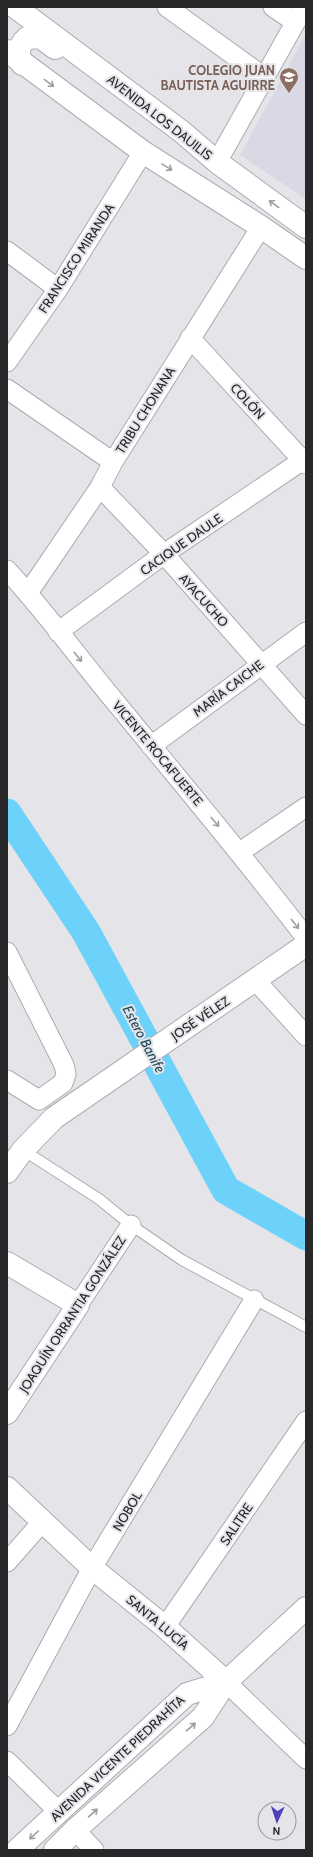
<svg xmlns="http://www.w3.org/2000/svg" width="313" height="1857" viewBox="0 0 313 1857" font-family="Cabin,sans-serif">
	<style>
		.built { fill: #d9d8e4 }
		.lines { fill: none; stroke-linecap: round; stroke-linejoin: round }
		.river { stroke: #6dd2f9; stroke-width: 29 }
		.service-casing { stroke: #acabb0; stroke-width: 12 }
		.minor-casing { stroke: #acabb0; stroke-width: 21 }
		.tertiary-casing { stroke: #acabb0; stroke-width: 24 }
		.secondary-casing { stroke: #acabb0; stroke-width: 24 }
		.service { stroke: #fff; stroke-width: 10 }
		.minor { stroke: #fff; stroke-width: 19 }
		.tertiary { stroke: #fff; stroke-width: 22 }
		.secondary { stroke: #fff; stroke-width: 22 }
		.oneway { stroke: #9e9e9f }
		.labels { text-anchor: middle; stroke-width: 4; stroke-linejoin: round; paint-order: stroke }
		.education-label { font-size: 13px; font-weight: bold; fill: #785e54; stroke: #e4e4e9; text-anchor: end }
		.street-label { font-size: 13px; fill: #28282a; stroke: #e4e4e9 }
		.water-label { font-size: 14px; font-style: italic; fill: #1e4b5b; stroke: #e4e4e9 }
	</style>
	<rect width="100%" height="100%" fill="#e4e4e9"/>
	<path class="built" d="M306,34v165l-66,-44z"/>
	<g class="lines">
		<path class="river" d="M7,813l79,119 140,258 80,46"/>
		<defs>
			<path id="service" d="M23,1150l76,49 32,26 51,35 124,67"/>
			<path id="minor" d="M167,7l97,70
				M273,7l22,15
				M217,162l87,-155
				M7,251l51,38
				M190,338l116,126
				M7,362l51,-73 85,-137
				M7,389l106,73
				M100,487l64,67 142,161
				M7,570c39,42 73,90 110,134 63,77 128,154 189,234
				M28,593l72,-106 13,-25 148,-235
				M58,632l106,-78 142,-96
				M151,746l155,-114
				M240,852l66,-45
				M7,952l57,113 2,9 -3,9 -24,17 -32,-20
				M256,981l50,55
				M78,1305l53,-80
				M7,1562l36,-41
				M165,1627l141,-206
				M226,1682l80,77
				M7,1726l85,-158 162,-268
				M7,1761l52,51
				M75,1830l19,20"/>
			<path id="tertiary" d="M15,7l166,124 36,31 89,65
				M7,51l136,101 118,75 45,31
				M22,64c-5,-11 -4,-18 5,-26l13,-1 15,11
				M7,1172l16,-22 31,-32 252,-173
				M7,1263l71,42 -71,108
				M7,1488l85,80 73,59 61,55"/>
			<path id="secondary" d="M17,1850l170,-156 39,-12
				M55,1850l20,-20 128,-113 23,-35 80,-74"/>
		</defs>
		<use href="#service" class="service-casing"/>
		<use href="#minor" class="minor-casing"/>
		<use href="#tertiary" class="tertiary-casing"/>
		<use href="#secondary" class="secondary-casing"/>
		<use href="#service" class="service"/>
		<use href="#minor" class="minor"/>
		<use href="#tertiary" class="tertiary"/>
		<use href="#secondary" class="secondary"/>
	</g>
	<defs><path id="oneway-shaft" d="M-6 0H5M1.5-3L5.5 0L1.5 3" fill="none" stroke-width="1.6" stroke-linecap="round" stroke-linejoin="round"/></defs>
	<g class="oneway">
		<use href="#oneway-shaft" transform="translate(49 83) rotate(36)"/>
		<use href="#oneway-shaft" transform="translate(167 167) rotate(32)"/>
		<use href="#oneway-shaft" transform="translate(274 204) rotate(-144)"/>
		<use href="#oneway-shaft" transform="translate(78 657) rotate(51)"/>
		<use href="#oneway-shaft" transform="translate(215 822) rotate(50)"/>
		<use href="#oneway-shaft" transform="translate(295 924) rotate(52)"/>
		<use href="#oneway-shaft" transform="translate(191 1727) rotate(-41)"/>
		<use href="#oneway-shaft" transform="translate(93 1813) rotate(-41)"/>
		<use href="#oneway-shaft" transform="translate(34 1835) rotate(138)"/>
	</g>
	<defs>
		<symbol id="school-pin" viewBox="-11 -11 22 30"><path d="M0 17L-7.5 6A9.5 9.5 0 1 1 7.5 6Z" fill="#8d6e63" stroke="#e4e4e9"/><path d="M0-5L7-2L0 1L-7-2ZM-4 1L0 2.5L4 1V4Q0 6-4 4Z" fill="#fff"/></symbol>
	</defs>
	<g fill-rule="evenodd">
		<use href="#school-pin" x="278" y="66" width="22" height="30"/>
	</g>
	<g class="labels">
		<g class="education-label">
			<text x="275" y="75">COLEGIO JUAN<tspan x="275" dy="15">BAUTISTA AGUIRRE</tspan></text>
		</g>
		<g class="street-label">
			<text transform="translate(160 117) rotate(38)" y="5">AVENIDA LOS DAUILIS</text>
			<text transform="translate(76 258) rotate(-57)" y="5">FRANCISCO MIRANDA</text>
			<text transform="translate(248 401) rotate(47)" y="5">COLÓN</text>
			<text transform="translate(145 410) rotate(-58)" y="5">TRIBU CHONANA</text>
			<text transform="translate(181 544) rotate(-35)" y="5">CACIQUE DAULE</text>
			<text transform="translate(204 600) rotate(48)" y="5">AYACUCHO</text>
			<text transform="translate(228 688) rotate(-37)" y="5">MARÍA CAICHE</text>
			<text transform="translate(158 753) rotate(50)" y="5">VICENTE ROCAFUERTE</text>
			<text transform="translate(200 1018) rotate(-34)" y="5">JOSÉ VÉLEZ</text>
			<text transform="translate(72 1314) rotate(-57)" y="5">JOAQUÍN ORRANTIA GONZÁLEZ</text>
			<text transform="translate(127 1511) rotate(-59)" y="5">NOBOL</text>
			<text transform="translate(236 1524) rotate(-56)" y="5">SALITRE</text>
			<text transform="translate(158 1622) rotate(40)" y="5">SANTA LUCÍA</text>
			<text transform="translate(117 1758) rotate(-43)" y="5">AVENIDA VICENTE PIEDRAHÍTA</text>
		</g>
		<g class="water-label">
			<text transform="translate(144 1039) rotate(62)" y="5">Estero Banife</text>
		</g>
	</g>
	<rect width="313" height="1857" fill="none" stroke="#28282a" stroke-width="16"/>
	<g transform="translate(277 1821) rotate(183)"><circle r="19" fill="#e4e4e9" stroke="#99999d"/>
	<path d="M0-3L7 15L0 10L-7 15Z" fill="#4f42ba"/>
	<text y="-6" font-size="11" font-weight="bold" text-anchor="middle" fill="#28282a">N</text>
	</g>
</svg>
